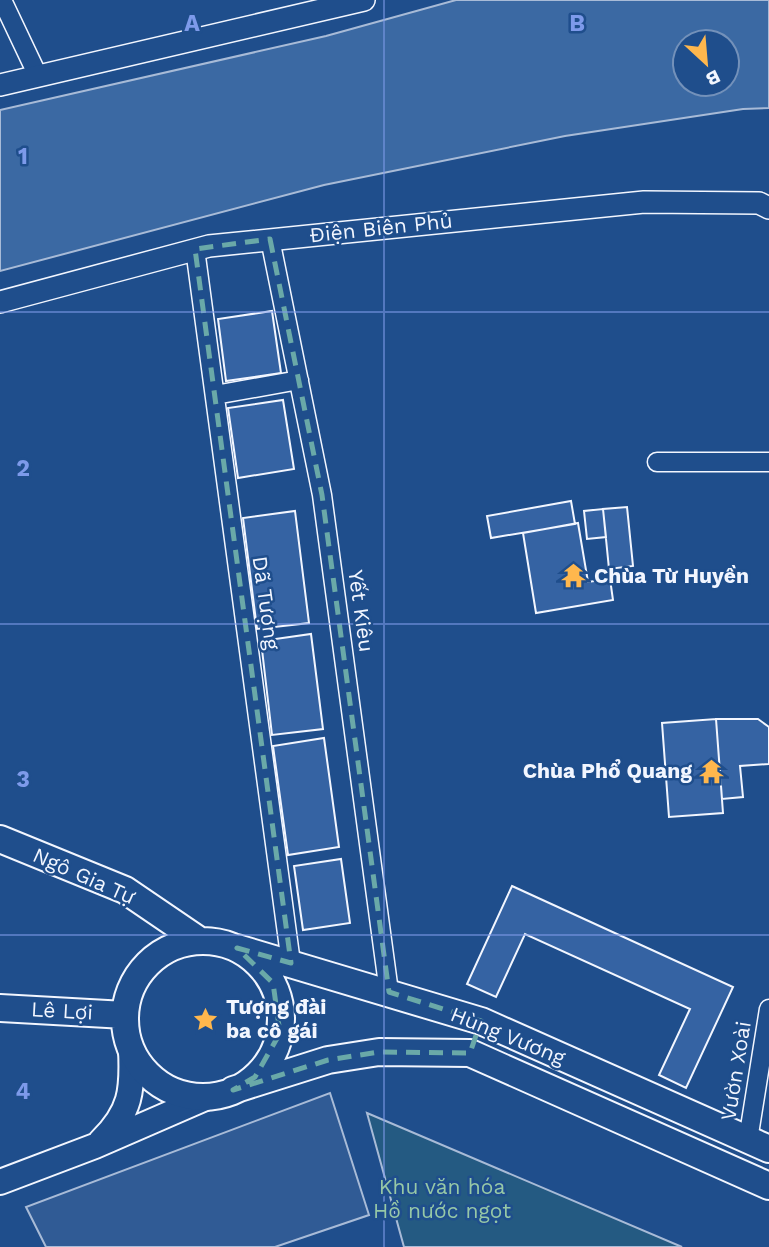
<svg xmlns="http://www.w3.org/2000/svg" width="769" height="1247" viewBox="0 0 769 1247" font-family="'Work Sans',sans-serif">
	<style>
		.green { fill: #245a82; stroke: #a8bbd7; stroke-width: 2 }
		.parking { fill: #305b95; stroke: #a8bbd7; stroke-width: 2 }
		.water { fill: #3b69a3; stroke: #a8bbd7; stroke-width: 2; fill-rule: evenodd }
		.building { fill: #3563a3; stroke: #f2f6ff; stroke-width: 2 }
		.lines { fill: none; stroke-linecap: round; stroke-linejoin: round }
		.minor-casing { stroke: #f2f6ff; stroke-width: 21 }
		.tertiary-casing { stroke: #f2f6ff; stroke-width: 24 }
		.secondary-casing { stroke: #f2f6ff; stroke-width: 28 }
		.primary-casing { stroke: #f2f6ff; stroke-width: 30 }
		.minor { stroke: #1f4e8c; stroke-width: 18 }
		.tertiary { stroke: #1f4e8c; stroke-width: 21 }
		.secondary { stroke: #1f4e8c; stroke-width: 24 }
		.primary { stroke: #1f4e8c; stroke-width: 26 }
		.marked { fill: none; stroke: #6aa9a8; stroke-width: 5; stroke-dasharray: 14 9; stroke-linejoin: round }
		.grid { fill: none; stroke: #7d9aea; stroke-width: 2; stroke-opacity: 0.55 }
		.labels { text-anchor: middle; stroke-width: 5; stroke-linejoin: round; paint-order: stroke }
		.street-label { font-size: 21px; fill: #f2f6ff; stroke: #1f4e8c }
		.poi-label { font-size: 21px; font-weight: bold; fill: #f2f6ff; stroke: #1f4e8c; text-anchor: start }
		.park-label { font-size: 21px; fill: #97c8a6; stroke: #1f4e8c }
		.grid-label { font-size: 23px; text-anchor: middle; font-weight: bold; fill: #7d9aea; stroke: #1f4e8c; stroke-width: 5; stroke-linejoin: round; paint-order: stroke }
	</style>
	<rect width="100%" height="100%" fill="#1f4e8c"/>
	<path class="green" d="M367,1113l315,134h-278z"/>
	<path class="parking" d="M330,1093l39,122 -94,32h-229l-20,-40z"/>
	<path class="water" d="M456,0h313v108l-26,1 -178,27 -241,49 -324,86v-161l326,-74zM685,42h42v42h-42z"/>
	<path class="building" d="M272,311l9,62 -55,8 -8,-62z
		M283,400l11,69 -56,9 -10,-70z
		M571,501l4,23 -84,14 -4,-22z
		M627,507l6,59 -24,3 -6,-60z
		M603,509l3,28 -19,2 -3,-28z
		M295,511l14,112 -52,6 -14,-111z
		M578,523l10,59 22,-3 3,21 -77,13 -13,-80z
		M311,634l12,95 -51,6 -11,-94z
		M716,719h42l11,8v37l-29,2 3,31 -21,2z
		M716,719l7,94 -54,4 -7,-94z
		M324,738l15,109 -51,8 -15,-109z
		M341,859l9,64 -47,7 -9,-64z
		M512,886l221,101 -47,101 -27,-13 31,-66 -165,-75 -29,63 -29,-13z"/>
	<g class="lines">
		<defs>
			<path id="minor" d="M2,0l36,76
				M270,239l52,256 67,497
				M195,249l96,714
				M215,395l84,-15
				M657,462h112
				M748,1140l21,-131"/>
			<path id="tertiary" d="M0,85l364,-85
				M0,302l209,-56 435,-44 115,1 10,5"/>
			<path id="secondary" d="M101,1141c30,-29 32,-51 30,-91
				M0,1182l95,-36 115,-50"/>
			<path id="primary" d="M0,839l125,51 75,51
				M125 1019a78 78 0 1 1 156 0a78 78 0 1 1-156 0Z
				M237,948l244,73 288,128
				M0,1008l125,7
				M233,1090l95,-30 51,-8 91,1 299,133"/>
		</defs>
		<use href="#minor" class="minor-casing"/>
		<use href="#tertiary" class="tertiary-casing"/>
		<use href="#secondary" class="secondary-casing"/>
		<use href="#primary" class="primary-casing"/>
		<use href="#minor" class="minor"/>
		<use href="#tertiary" class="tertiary"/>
		<use href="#secondary" class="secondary"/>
		<use href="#primary" class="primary"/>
	</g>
	<path class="marked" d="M270,239l52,256 67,497 92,29 -11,32 -91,-1 -51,8 -95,30 22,-13 25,-44 -7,-50 -36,-35 54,15 -96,-714z"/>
	<path class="grid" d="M384,0v1247M0,312h769M0,624h769M0,935h769"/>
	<defs>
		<symbol id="temple-bare" viewBox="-9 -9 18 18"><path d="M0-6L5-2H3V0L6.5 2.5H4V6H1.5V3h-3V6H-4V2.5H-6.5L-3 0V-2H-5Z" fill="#ffb74d" stroke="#1f4e8c" stroke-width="2.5" paint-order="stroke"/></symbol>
		<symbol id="sight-bare" viewBox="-9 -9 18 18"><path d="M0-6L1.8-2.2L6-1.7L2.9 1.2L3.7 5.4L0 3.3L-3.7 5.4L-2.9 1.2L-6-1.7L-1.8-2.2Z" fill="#ffb74d" stroke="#1f4e8c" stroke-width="2.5" paint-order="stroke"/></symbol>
	</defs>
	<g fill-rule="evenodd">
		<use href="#temple-bare" x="556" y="558" width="35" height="35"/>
		<use href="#temple-bare" x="694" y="754" width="35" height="35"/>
		<use href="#sight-bare" x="188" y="1002" width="35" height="35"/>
	</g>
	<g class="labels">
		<g class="street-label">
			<text transform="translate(381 228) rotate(-6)" y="7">Điện Biên Phủ</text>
			<text transform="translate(266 603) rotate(82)" y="7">Dã Tượng</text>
			<text transform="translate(361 611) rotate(82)" y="7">Yết Kiêu</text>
			<text transform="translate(84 876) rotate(24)" y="7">Ngô Gia Tự</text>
			<text transform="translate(62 1011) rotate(3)" y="7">Lê Lợi</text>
			<text transform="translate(508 1036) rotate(22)" y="7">Hùng Vương</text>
			<text transform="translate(736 1071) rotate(-81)" y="7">Vườn Xoài</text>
		</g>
		<g class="poi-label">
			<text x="594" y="583">Chùa Từ Huyền</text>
			<text x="692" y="778" text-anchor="end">Chùa Phổ Quang</text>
			<text x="226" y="1014">Tượng đài<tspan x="226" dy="24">ba cô gái</tspan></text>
		</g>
		<g class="park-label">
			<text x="442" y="1194">Khu văn hóa<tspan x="442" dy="24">Hồ nước ngọt</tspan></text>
		</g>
	</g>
	<g class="grid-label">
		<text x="192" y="31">A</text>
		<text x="577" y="31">B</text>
		<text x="23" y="164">1</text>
		<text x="23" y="476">2</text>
		<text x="23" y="787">3</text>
		<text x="23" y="1099">4</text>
	</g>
	<g transform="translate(706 63) rotate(154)"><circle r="33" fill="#1f4e8c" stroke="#7391ba" stroke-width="2"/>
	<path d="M0-5L12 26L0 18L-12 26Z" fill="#ffb74d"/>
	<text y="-10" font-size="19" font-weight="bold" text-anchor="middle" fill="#f2f6ff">B</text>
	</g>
</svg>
